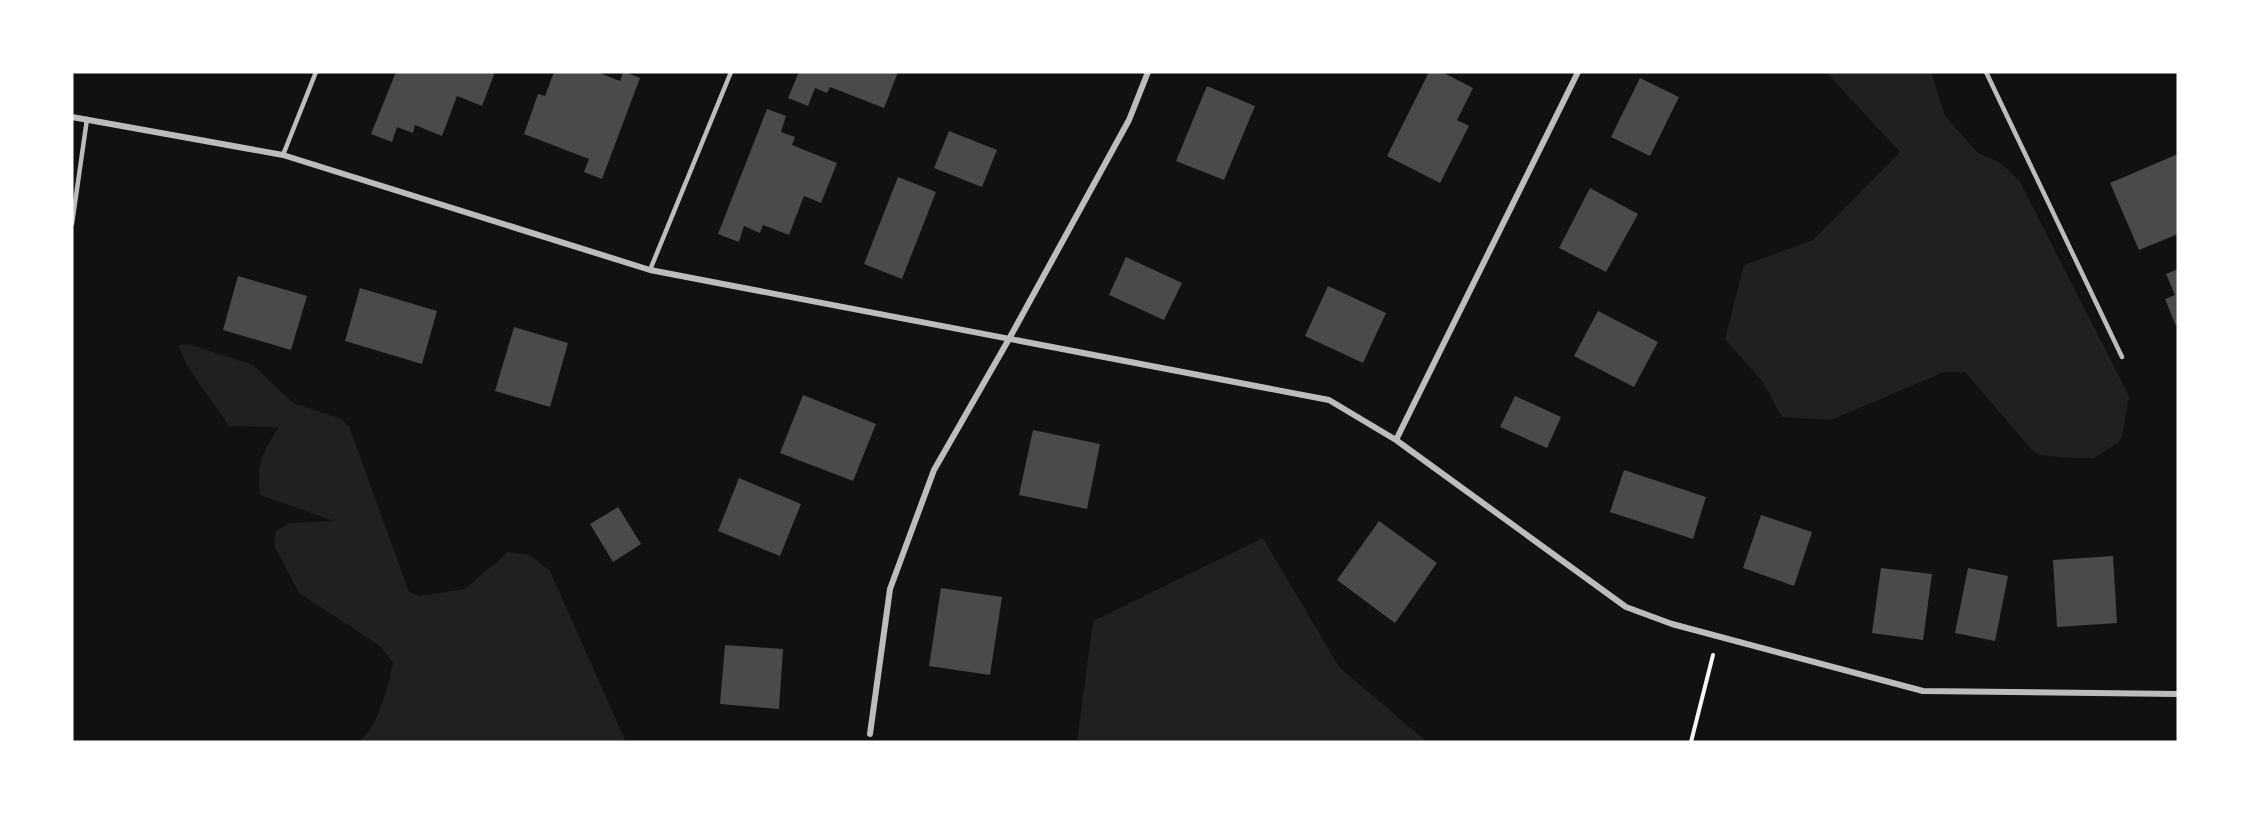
<svg xmlns="http://www.w3.org/2000/svg" width="2250" height="814" viewBox="0 0 2250 814" font-family="'Nunito Sans',sans-serif">
	<style>
		.green { fill: #202020 }
		.building { fill: #4a4a4a }
		.lines { fill: none; stroke-linecap: round; stroke-linejoin: round }
		.path { stroke: #f5f5f5; stroke-width: 4 }
		.service { stroke: #bcbcbc; stroke-width: 4.5 }
		.minor { stroke: #bcbcbc; stroke-width: 6 }
	</style>
	<rect width="100%" height="100%" fill="#111"/>
	<path class="green" d="M1826,72h105l14,44 33,37 21,9 20,18 110,216 -7,41 -3,5 -25,16h-23l-32,-3 -8,-6 -66,-77h-21l-113,48 -49,-3 -20,-36 -37,-42 19,-74 69,-25 87,-88z
		M188,344l65,21 40,38 48,16 8,7 60,166 11,4 45,-7 43,-37 22,3 20,16 76,171h-269c20,-9 32,-59 36,-80l-14,-17 -80,-52 -24,-46v-15l15,-9 44,-2 -74,-26c-3,-33 1,-40 19,-68l-50,-1 -42,-60 -9,-21z
		M1263,538l76,129 88,75h-350l16,-121z"/>
	<path class="building" d="M396,72h99l-13,34 -25,-10 -15,40 -27,-11 -2,8 -16,-6 -5,15 -21,-8z
		M554,72h43l23,9 3,-9h2l15,6 -38,101 -18,-7 5,-13 -65,-25 14,-40 7,2z
		M799,72h99l-14,36 -54,-21 -3,6 -12,-5 -7,18 -20,-8z
		M1429,72h13l31,16 -16,32 12,6 -29,57 -53,-27z
		M1640,78l39,19 -29,59 -39,-19z
		M1207,86l48,20 -31,74 -48,-19z
		M767,109l19,7 -5,16 14,5 -3,8 45,18 -16,40 -17,-7 -15,39 -26,-10 -3,8 -16,-7 -5,16 -21,-8z
		M949,131l48,19 -15,37 -48,-19z
		M2178,154v80l-39,16 -29,-67z
		M898,177l38,15 -34,87 -38,-15z
		M1590,188l48,26 -32,58 -47,-24z
		M1126,257l56,26 -18,37 -55,-25z
		M2178,269v56l-2,1 -11,-27 10,-4 -9,-21z
		M238,276l69,20 -16,54 -68,-20z
		M1328,286l58,27 -23,50 -58,-27z
		M360,288l77,23 -15,53 -77,-23z
		M1598,311l60,31 -24,45 -60,-31z
		M514,327l54,16 -18,64 -55,-16z
		M803,395l73,29 -23,57 -73,-28z
		M1515,396l46,21 -14,31 -47,-21z
		M1033,430l67,14 -13,65 -68,-14z
		M1624,470l82,27 -13,42 -83,-27z
		M739,478l62,26 -21,52 -62,-25z
		M618,507l23,37 -28,18 -23,-38z
		M1761,515l51,17 -18,54 -51,-18z
		M1379,521l58,42 -42,60 -58,-43z
		M2113,556l4,67 -60,4 -4,-67z
		M1881,568l51,6 -9,66 -51,-7z
		M1968,568l40,8 -13,65 -40,-8z
		M941,588l61,9 -12,78 -61,-9z
		M725,645l58,4 -4,60 -59,-5z"/>
	<g class="lines">
		<path class="path" d="M1691,742l22,-87"/>
		<path class="service" d="M1986,72l136,285
			M283,155l33,-83
			M72,224l15,-105
			M650,270l81,-198"/>
		<path class="minor" d="M72,117l211,38 367,115 679,130 67,40 230,167 46,17 251,67 255,3
			M1396,440l182,-368
			M870,734l20,-145 44,-119 75,-131 120,-219 19,-48"/>
	</g>
	<rect width="2250" height="814" fill="none" stroke="#ffffff" stroke-width="147"/>
</svg>
